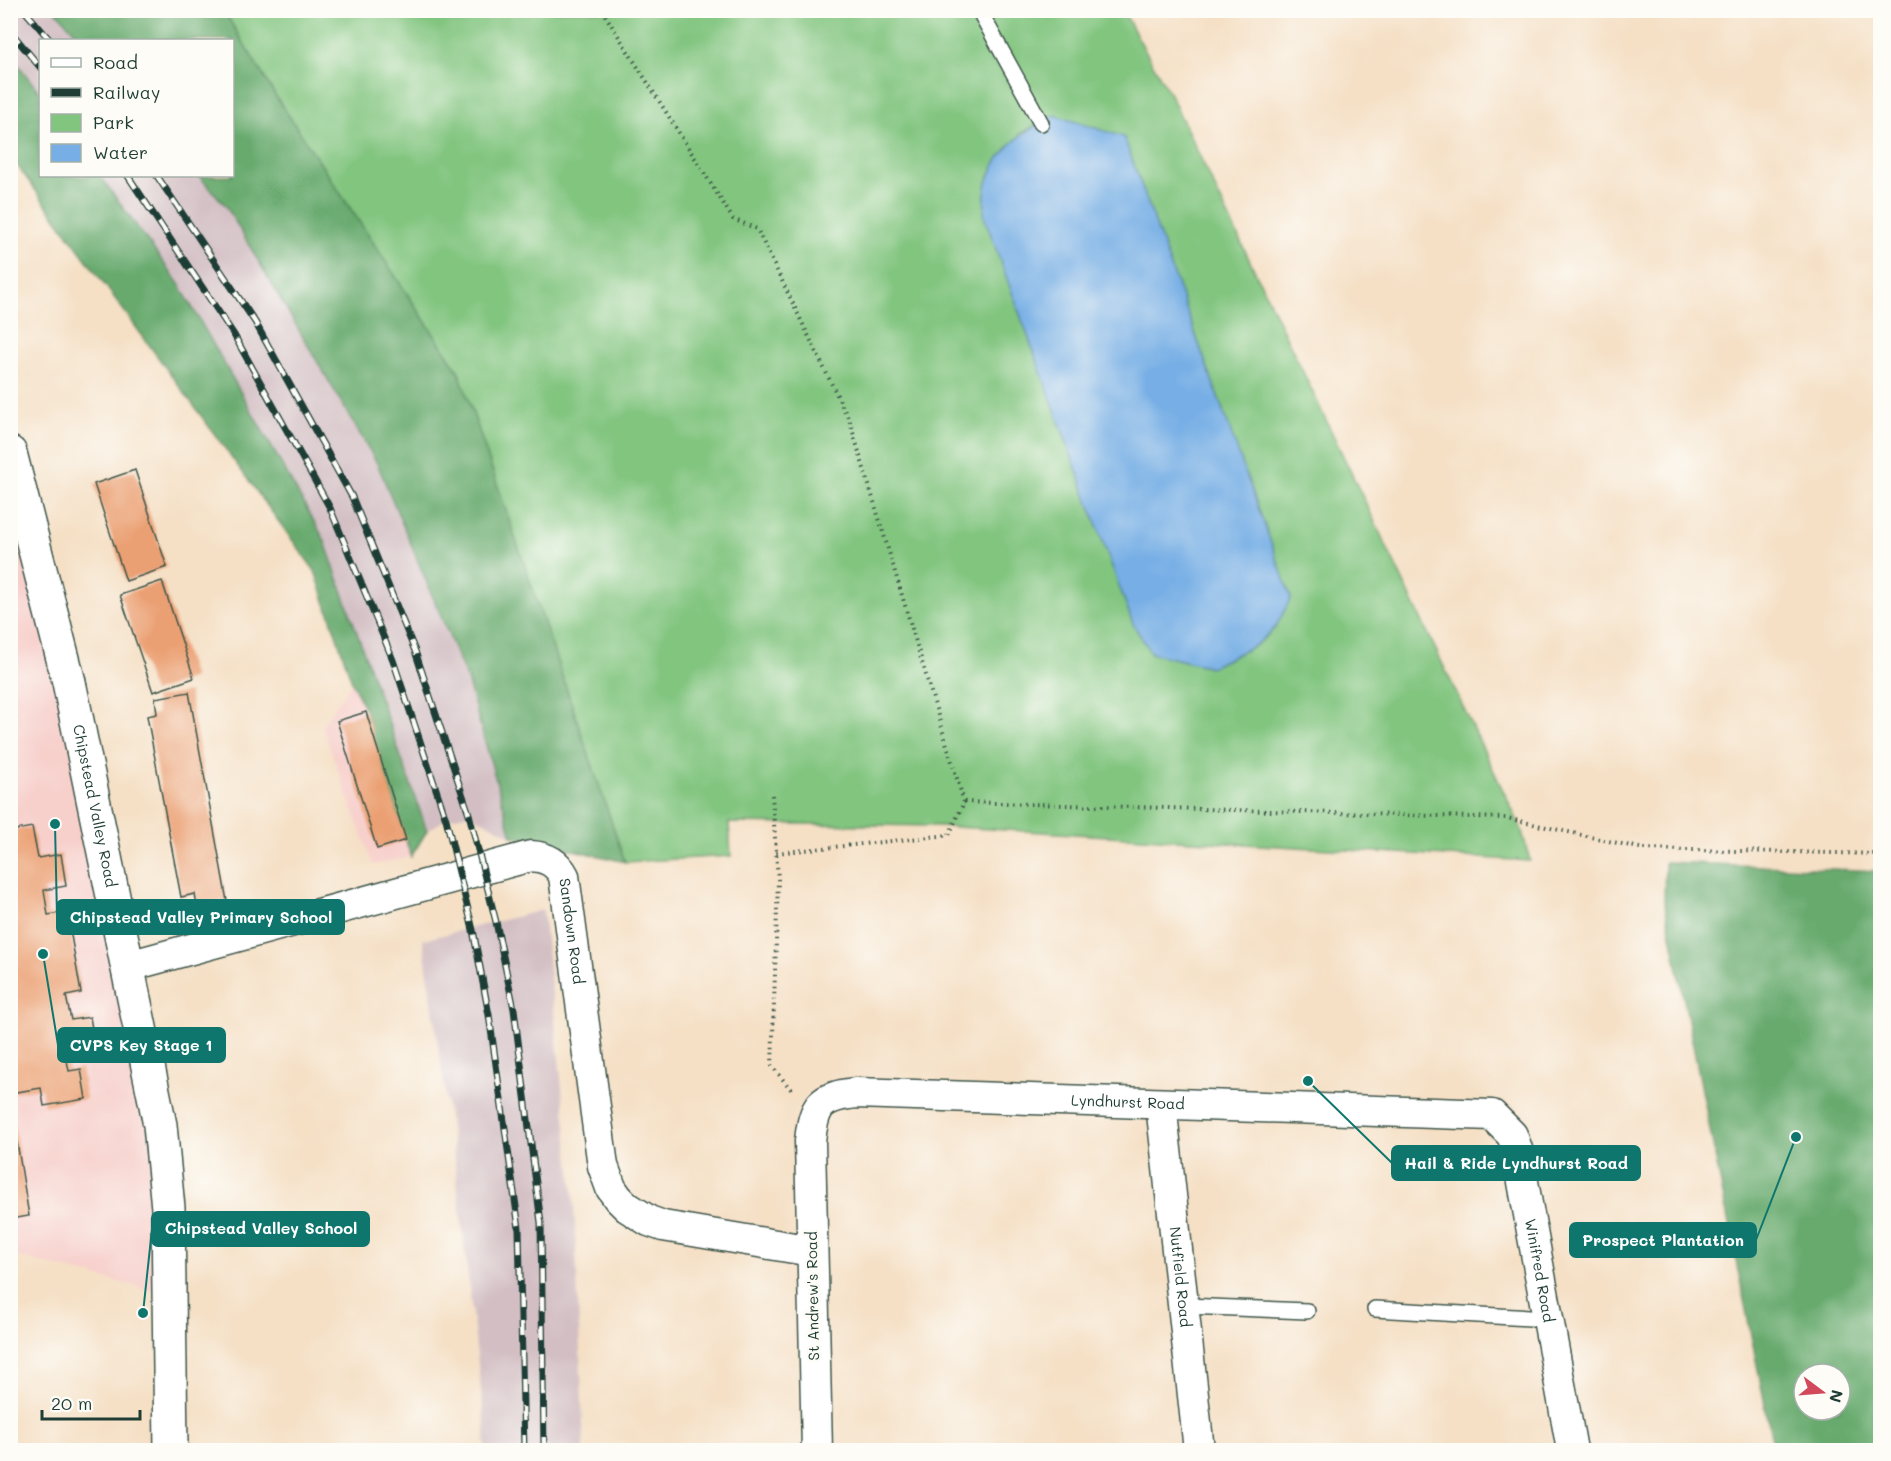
<svg xmlns="http://www.w3.org/2000/svg" width="1891" height="1461" viewBox="0 0 1891 1461" font-family="Mali,sans-serif">
	<style>
		.built { fill: #f7d0cc }
		.industrial { fill: #d2bec3 }
		.green { fill: #81c57f; stroke: #50815a; stroke-width: 1.5; fill-rule: evenodd }
		.forest { fill: #68aa6e; stroke: #447451; stroke-width: 1.5; fill-rule: evenodd }
		.water { fill: #76aee5; stroke: #4a768c; stroke-width: 1.5 }
		.building { fill: #eba073 }
		.lines { fill: none; stroke-linecap: round; stroke-linejoin: round }
		.service-casing { stroke: #3f554a; stroke-width: 18 }
		.minor-casing { stroke: #3f554a; stroke-width: 33 }
		.secondary-casing { stroke: #3f554a; stroke-width: 36 }
		.path { stroke: #3f554a; stroke-width: 4; stroke-dasharray: 1.5 4.5; stroke-linecap: butt }
		.service { stroke: #fff; stroke-width: 15 }
		.minor { stroke: #fff; stroke-width: 30 }
		.secondary { stroke: #fff; stroke-width: 33 }
		.rail-casing { stroke: #1f3d34; stroke-width: 7 }
		.rail { stroke: #fdfcf7; stroke-width: 4.5; stroke-dasharray: 14; stroke-linecap: butt }
		.labels { text-anchor: middle; stroke-width: 6; stroke-linejoin: round; paint-order: stroke }
		.street-label { font-size: 15px; fill: #1f3d34; stroke: #fdfcf7 }
		.leader { fill: none; stroke: #0f766e; stroke-width: 2 }
		.callout-dot { fill: #0f766e; stroke: #fdfcf7; stroke-width: 2 }
		.callout { fill: #0f766e; stroke: #0f766e; stroke-width: 2 }
		.callout-label { font-size: 16px; text-anchor: middle; font-weight: bold; fill: #fff }
	</style>
	<rect width="100%" height="100%" fill="#fdfcf7"/>
	<filter id="ink" filterUnits="userSpaceOnUse"><feTurbulence type="fractalNoise" baseFrequency=".0167" numOctaves="2"/><feDisplacementMap in="SourceGraphic" scale="12" xChannelSelector="R" yChannelSelector="G"/><feConvolveMatrix kernelMatrix="1 2 1 2 8 2 1 2 1" color-interpolation-filters="sRGB"/></filter>
	<filter id="wash" filterUnits="userSpaceOnUse"><feTurbulence type="fractalNoise" baseFrequency=".008" numOctaves="4" result="noise"/><feDisplacementMap in="SourceGraphic" scale="24" xChannelSelector="R" yChannelSelector="G"/><feGaussianBlur stdDeviation="1.35" result="paint"/><feColorMatrix in="noise" values="0 0 0 0 0 0 0 0 0 0 0 0 0 0 0 0 0 1.4 0 .05"/><feComposite in="paint" operator="in"/></filter>
	<g filter="url(#wash)">
		<rect width="100%" height="100%" fill="#f5e0c6"/>
		<path class="built" d="M10,453l119,513 41,329 -159,-40z
			M352,682l14,30 45,145 -38,8 -51,-139z"/>
		<path class="industrial" d="M10,11h46l26,29h-42v53l-29,-39z
			M100,176h99l27,30 151,257 90,216 45,157 -43,-22 -23,5 -19,12 -103,-292 -145,-255z
			M543,910l31,290 10,250h-99v-25l-33,-286 -29,-199z"/>
		<path class="green" d="M224,11h899l48,85 350,732 9,33 -592,-35 -209,-3 2,33 -106,6 -166,-490 -184,-277zM1054,115l222,512 -20,18 -45,22 -21,-6 -170,-527z"/>
		<path class="forest" d="M56,11h168l51,84 184,277 166,490 -113,-26 -45,-157 -90,-216 -151,-257 -27,-30h33v-136h-150z
			M10,54l30,39v83h60l79,108 145,255 103,292 -16,26 -45,-145 -14,-30 -37,-111 -304,-414z
			M1665,862l215,9v579h-106l-110,-550zM1804,1374h36v36h-36z"/>
		<path class="water" d="M1054,115l70,22 167,461 -15,29 -20,18 -45,22 -60,-14 -18,-29 -149,-408c1,-9 0,-20 2,-29 9,-38 37,-54 68,-72z"/>
		<g id="blocks">
			<path class="building" d="M135,470l32,97 -41,14 -32,-97z
				M162,581l32,97 -41,14 -33,-97z
				M189,692l38,209 -30,6 -2,-13 -14,3 -34,-181 10,-2 -2,-16z
				M366,712l40,128 -29,9 -40,-128z
				M32,827l6,31 23,-4 5,32 -22,4 4,25 19,-3 14,81 -15,3 5,24 19,-3 7,39 -30,5 2,10 12,-2 5,30 -42,7 -3,-18 -31,5v-234h3l-3,-28z
				M12,1111l17,105 -19,3v-107z"/>
		</g>
	</g>
	<g filter="url(#ink)">
		<use href="#blocks" fill-opacity="0" stroke="#3f554a" stroke-width="1.5"/>
		<g class="lines">
			<defs>
				<path id="service" d="M979,10l62,113
					M1185,1306l122,5
					M1375,1309l173,10"/>
				<g id="minor">
					<path id="s1" d="M129,966l402,-110c16,1 26,7 33,20l39,290 8,22 7,10 9,9 22,14 14,5 149,25"/>
					<path id="s2" d="M1161,1104l38,346"/>
					<path id="s3" d="M817,1450l-7,-309c4,-36 10,-44 46,-48l636,22 20,20 5,14 55,301"/>
				</g>
				<g id="secondary">
					<path id="s4" d="M10,453l59,229 91,443 8,83 3,242"/>
				</g>
			</defs>
			<use href="#service" class="service-casing"/>
			<use href="#minor" class="minor-casing"/>
			<use href="#secondary" class="secondary-casing"/>
			<path class="path" d="M602,10l131,209 24,10 93,193 114,380 -15,33 -173,18
				M772,795l6,84 -6,187 21,26
				M964,802l542,16 138,31 236,5"/>
			<use href="#service" class="service"/>
			<use href="#minor" class="minor"/>
			<use href="#secondary" class="secondary"/>
			<defs>
				<path id="rail" d="M24,10l26,30
					M10,31l30,36
					M128,176l106,159 96,173 63,152 53,159 27,111 16,85 30,213 5,222
					M157,176l98,146 97,175 63,154 54,163 27,108 18,87 27,214 3,227"/>
			</defs>
			<use href="#rail" class="rail-casing"/>
			<use href="#rail" class="rail"/>
		</g>
	</g>
	<g class="labels">
		<g class="street-label">
			<text dy="5" stroke="none"><textPath href="#s4" startOffset="363">Chipstead Valley Road</textPath></text>
			<text dy="5" stroke="none"><textPath href="#s1" startOffset="513">Sandown Road</textPath></text>
			<text dy="5" stroke="none"><textPath href="#s3" startOffset="657">Lyndhurst Road</textPath></text>
			<text dy="5" stroke="none"><textPath href="#s3" startOffset="1188">Winifred Road</textPath></text>
			<text dy="5" stroke="none"><textPath href="#s2" startOffset="174">Nutfield Road</textPath></text>
			<text transform="translate(813 1296) rotate(-91)" y="5">St Andrew's Road</text>
		</g>
	</g>
	<path class="leader" d="M55 824L57 917M43 954L58 1045M1308 1081L1392 1163M143 1313L152 1229M1796 1137L1756 1240"/>
	<g class="callout-dot">
		<circle cx="55" cy="824" r="6"/>
		<circle cx="43" cy="954" r="6"/>
		<circle cx="1308" cy="1081" r="6"/>
		<circle cx="143" cy="1313" r="6"/>
		<circle cx="1796" cy="1137" r="6"/>
	</g>
	<g class="callout">
		<rect x="57" y="900" width="287" height="34" rx="6"/>
		<rect x="58" y="1028" width="167" height="34" rx="6"/>
		<rect x="1392" y="1146" width="248" height="34" rx="6"/>
		<rect x="152" y="1212" width="217" height="34" rx="6"/>
		<rect x="1570" y="1223" width="186" height="34" rx="6"/>
	</g>
	<g class="callout-label">
		<text x="201" y="923">Chipstead Valley Primary School</text>
		<text x="141" y="1051">CVPS Key Stage 1</text>
		<text x="1516" y="1169">Hail &amp; Ride Lyndhurst Road</text>
		<text x="261" y="1234">Chipstead Valley School</text>
		<text x="1663" y="1246">Prospect Plantation</text>
	</g>
	<rect width="1891" height="1461" fill="none" stroke="#fdfcf7" stroke-width="36"/>
	<rect x="39" y="39" width="195" height="138" fill="#fdfcf7" stroke="#a4b0a9" stroke-width="1.5"/>
	<rect x="51" y="58" width="30" height="9" fill="#ffffff" stroke="#a4b0a9" stroke-width="1.5"/>
	<text x="93" y="69" font-size="18" fill="#1f3d34">Road</text>
	<rect x="51" y="88" width="30" height="9" fill="#1f3d34" stroke="#a4b0a9" stroke-width="1.5"/>
	<text x="93" y="99" font-size="18" fill="#1f3d34">Railway</text>
	<rect x="51" y="114" width="30" height="18" fill="#81c57f" stroke="#a4b0a9" stroke-width="1.5"/>
	<text x="93" y="129" font-size="18" fill="#1f3d34">Park</text>
	<rect x="51" y="144" width="30" height="18" fill="#76aee5" stroke="#a4b0a9" stroke-width="1.5"/>
	<text x="93" y="159" font-size="18" fill="#1f3d34">Water</text>
	<g transform="translate(1822 1392) rotate(106)"><circle r="28" fill="#fdfcf7" stroke="#a4b0a9" stroke-width="1.5"/>
	<path d="M0-4.5L10 22L0 15L-10 22Z" fill="#d1495b"/>
	<text y="-9" font-size="16" font-weight="bold" text-anchor="middle" fill="#1f3d34">N</text>
	</g>
	<path d="M42 1410v9h98v-9" fill="none" stroke="#1f3d34" stroke-width="3"/>
	<text x="51" y="1410" font-size="18" fill="#1f3d34" stroke="#fdfcf7" stroke-width="4.5" paint-order="stroke">20 m</text>
</svg>
